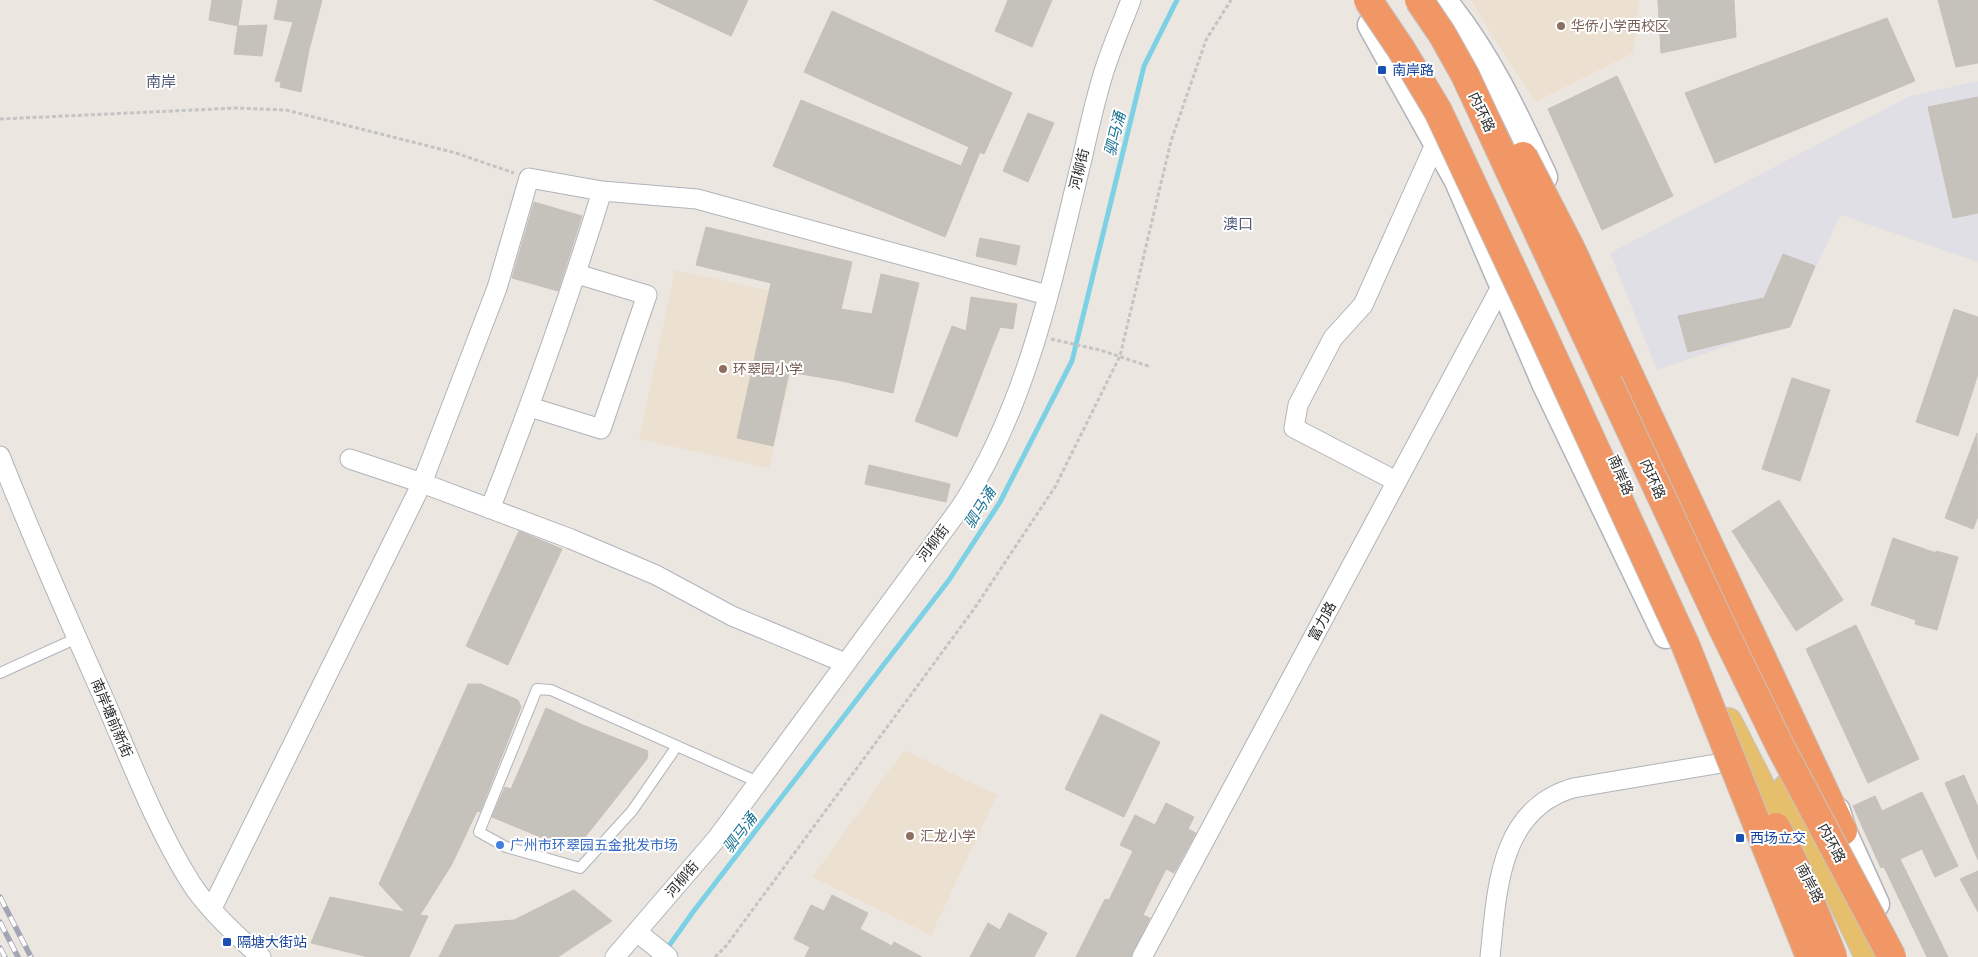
<svg xmlns="http://www.w3.org/2000/svg" width="1978" height="957" viewBox="0 0 1978 957" font-family="'Archivo Narrow','Noto Sans SC',sans-serif">
	<style>
		.industrial { fill: #e1dfe6 }
		.education { fill: #ece1d1 }
		.lines { fill: none; stroke-linecap: round; stroke-linejoin: round }
		.stream { stroke: #7cd1e5; stroke-width: 5 }
		.building { fill: #c5c1bb; stroke: #c8c1b9 }
		.lane-casing { stroke: #b0b3bb; stroke-width: 12 }
		.street-casing { stroke: #b0b3bb; stroke-width: 21 }
		.secondary-casing { stroke: #b0b3bb; stroke-width: 29 }
		.primary-casing { stroke: #c4c4c4; stroke-width: 30 }
		.highway-casing { stroke: #c4c4c4; stroke-width: 30 }
		.path { stroke: #c4c4c4; stroke-width: 3; stroke-dasharray: 4 2.5; stroke-linecap: butt }
		.lane { stroke: #fff; stroke-width: 10 }
		.street { stroke: #fff; stroke-width: 19 }
		.secondary { stroke: #fff; stroke-width: 26 }
		.primary { stroke: #e5bf6c; stroke-width: 28 }
		.highway { stroke: #f19766; stroke-width: 28 }
		.rail-casing { stroke: #a2a6b4; stroke-width: 5.5 }
		.rail { stroke: #fff; stroke-width: 4; stroke-dasharray: 11; stroke-linecap: butt }
		.highway-bridge-casing { stroke: #c4c4c4; stroke-width: 30; stroke-linecap: butt }
		.highway-bridge { stroke: #f19766; stroke-width: 28 }
		.education-dot { fill: #8d6e63; stroke: #fff; stroke-width: 2 }
		.transit-dot { fill: #1a4fb4; stroke: #fff; stroke-width: 2 }
		.shop-dot { fill: #3f7fe0; stroke: #fff; stroke-width: 2 }
		.labels { text-anchor: middle; stroke-width: 4; stroke-linejoin: round; paint-order: stroke }
		.education-label { font-size: 14px; fill: #785e54; stroke: #fff; text-anchor: start }
		.transit-label { font-size: 14px; fill: #164399; stroke: #fff; text-anchor: start }
		.street-label { font-size: 14px; fill: #2c2c2c; stroke: #fff }
		.shop-label { font-size: 14px; fill: #366cbe; stroke: #fff; text-anchor: start }
		.neighbourhood-label { font-size: 15px; fill: #505a79; stroke: #fff }
		.water-label { font-size: 15px; font-style: italic; fill: #197293; stroke: #fff }
	</style>
	<rect width="100%" height="100%" fill="#ece6e0"/>
	<path class="industrial" d="M1978,81v181l-137,-47 -53,110 -131,45 -47,-117 300,-157z"/>
	<path class="education" d="M1470,0h169l-6,53 -98,49z
		M675,270l134,29 -40,169 -130,-29z
		M904,750l93,45 -66,140 -119,-58z"/>
	<g class="lines">
		<path class="stream" d="M666,950l27,-38 256,-332 51,-78 72,-141 72,-295 33,-66"/>
	</g>
	<path class="building" d="M212,0h30l-4,26 -29,-6z
		M278,0h44l-13,50 -8,42 -21,-5 1,-5 -6,-1 18,-59 -19,-3z
		M654,0h94l-17,36z
		M1008,0h44l-20,47 -37,-16z
		M1658,0h76l2,37 -75,16z
		M1938,0h40v63l-22,4z
		M832,11l180,82 -28,61 -4,-2 -35,85 -172,-71 28,-66 160,66 8,-19 -165,-75z
		M1887,18l28,63 -200,82 -30,-70z
		M267,25l-5,31 -28,-2 4,-28z
		M1617,76l56,120 -71,34 -54,-121z
		M1978,97v116l-25,5 -25,-111z
		M1028,113l26,10 -26,59 -25,-11z
		M534,202l48,14 -24,75 -46,-13z
		M706,227l146,35 -11,47 31,5 9,-40 38,9 -26,110 -51,-12 -53,-9 -16,74 -36,-8 34,-155 -75,-18z
		M980,238l40,8 -4,19 -40,-9z
		M1783,254l32,12 -25,61 -102,25 -10,-36 86,-18z
		M971,297l46,7 -4,25 -13,-2 -43,110 -42,-16 37,-95 14,5z
		M1954,309l24,8v57l-20,62 -42,-14z
		M1792,378l38,12 -30,91 -38,-12z
		M1977,433l1,83 -5,13 -28,-11z
		M869,465l81,19 -4,18 -81,-18z
		M1779,500l64,100 -47,31 -64,-100z
		M519,531l43,18 -54,116 -42,-19z
		M1893,538l43,15v-2l22,6 -21,73 -22,-6 1,-4 -45,-15z
		M1856,625l63,134 -51,24 -62,-134z
		M468,684h13l37,16 3,7 -41,105 -3,-1 -25,53 -32,51 8,1 -19,41h-41l-57,-14 19,-46 75,15 -26,-28z
		M546,708l37,17 65,26 -1,8 -73,92 -82,-34 13,-30 6,2z
		M1101,714l59,28 -36,75 -59,-28z
		M1964,775l14,32v53l-33,-77z
		M1922,792l36,74 -23,11 -13,-28 -22,10 48,98h-21l-43,-90 -3,1 -28,-62 22,-10 7,15z
		M1166,803l28,14 -6,12 8,4 -22,40 -8,-4 -23,46 7,3 -19,39h-55l29,-58 4,1 24,-49 -13,-6 15,-30 20,10z
		M1978,871v41l-18,-33z
		M574,890l38,31 -54,36h-119l16,-32 59,-5z
		M832,895l36,18 -8,16 32,17 2,-4 28,15h-117l5,-10 -16,-8 17,-34 13,6z
		M1009,913l38,20 -13,24h-64l18,-34 12,7z"/>
	<g class="lines">
		<defs>
			<path id="lane" d="M0,673l77,-35
				M677,746l-45,65 -52,57 -74,-21 -27,-15 58,-143 14,1 207,92"/>
			<path id="street" d="M530,407l71,22 46,-134 -70,-21
				M0,456c32,80 66,158 101,236 28,64 53,132 90,191 16,25 48,55 70,74
				M350,459l72,24 149,56 85,36 76,41 113,47
				M1396,481l-102,-53 4,-23 35,-67 30,-33 74,-165 5,-2
				M490,509c41,-105 79,-210 112,-318
				M212,908l210,-425 75,-195 32,-110 73,13 95,8 350,96
				M637,932l31,25
				M615,957l103,-120 242,-329c68,-103 93,-231 122,-349 6,-27 12,-54 20,-81 8,-27 19,-52 29,-78
				M1142,957l360,-672
				M1490,957c7,-65 8,-147 83,-169l149,-25"/>
			<path id="secondary" d="M1443,0c44,54 72,114 101,177
				M1371,25l87,156 87,202 121,252
				M1837,811l6,20 33,73"/>
			<path id="primary" d="M1728,722l63,124
				M1788,787l81,170"/>
			<path id="highway" d="M1623,362l220,469"/>
		</defs>
		<use href="#lane" class="lane-casing"/>
		<use href="#street" class="street-casing"/>
		<use href="#secondary" class="secondary-casing"/>
		<use href="#primary" class="primary-casing"/>
		<use href="#highway" class="highway-casing"/>
		<path class="path" d="M0,119l237,-11 49,2 170,43 58,20
			M1051,339l49,11 51,17
			M715,957l11,-11 248,-337 81,-122 65,-131 51,-215 35,-101 25,-40"/>
		<use href="#lane" class="lane"/>
		<use href="#street" class="street"/>
		<use href="#secondary" class="secondary"/>
		<use href="#primary" class="primary"/>
		<use href="#highway" class="highway"/>
		<defs>
			<path id="rail" d="M0,897l31,60
				M0,922l18,35
				M0,948l5,9"/>
		</defs>
		<use href="#rail" class="rail-casing"/>
		<use href="#rail" class="rail"/>
		<defs>
			<path id="highway-bridge" d="M1368,0l33,49 37,62 105,224 142,309 125,313
				M1419,0l23,34 23,41 258,554 58,119 111,209
				M1523,156l49,95 51,111
				M1776,827l23,47 34,83"/>
		</defs>
		<use href="#highway-bridge" class="highway-bridge-casing"/>
		<use href="#highway-bridge" class="highway-bridge"/>
	</g>
	<g class="education-dot">
		<circle cx="1561" cy="26" r="5"/>
		<circle cx="723" cy="369" r="5"/>
		<circle cx="910" cy="836" r="5"/>
	</g>
	<g class="transit-dot">
		<rect x="1377" y="65" width="10" height="10" rx="2.5"/>
		<rect x="1735" y="833" width="10" height="10" rx="2.5"/>
		<rect x="222" y="937" width="10" height="10" rx="2.5"/>
	</g>
	<circle class="shop-dot" cx="500" cy="845" r="5"/>
	<g class="labels">
		<g class="education-label">
			<text x="1571" y="31">华侨小学西校区</text>
			<text x="733" y="374">环翠园小学</text>
			<text x="920" y="841">汇龙小学</text>
		</g>
		<g class="transit-label">
			<text x="1392" y="75">南岸路</text>
			<text x="1750" y="843">西场立交</text>
			<text x="237" y="947">隔塘大街站</text>
		</g>
		<g class="street-label">
			<text transform="translate(1482 112) rotate(65)" y="5">内环路</text>
			<text transform="translate(1079 169) rotate(-76)" y="5">河柳街</text>
			<text transform="translate(1621 475) rotate(66)" y="5">南岸路</text>
			<text transform="translate(1653 479) rotate(66)" y="5">内环路</text>
			<text transform="translate(933 543) rotate(-53)" y="5">河柳街</text>
			<text transform="translate(1322 621) rotate(-62)" y="5">富力路</text>
			<text transform="translate(112 718) rotate(67)" y="5">南岸塘前新街</text>
			<text transform="translate(1832 843) rotate(62)" y="5">内环路</text>
			<text transform="translate(682 879) rotate(-49)" y="5">河柳街</text>
			<text transform="translate(1810 883) rotate(62)" y="5">南岸路</text>
		</g>
		<g class="shop-label">
			<text x="510" y="850">广州市环翠园五金批发市场</text>
		</g>
		<g class="neighbourhood-label">
			<text x="161" y="87">南岸</text>
			<text x="1238" y="229">澳口</text>
		</g>
		<g class="water-label">
			<text transform="translate(1115 134) rotate(-76)" y="5">驷马涌</text>
			<text transform="translate(980 508) rotate(-58)" y="5">驷马涌</text>
			<text transform="translate(740 833) rotate(-53)" y="5">驷马涌</text>
		</g>
	</g>
</svg>
